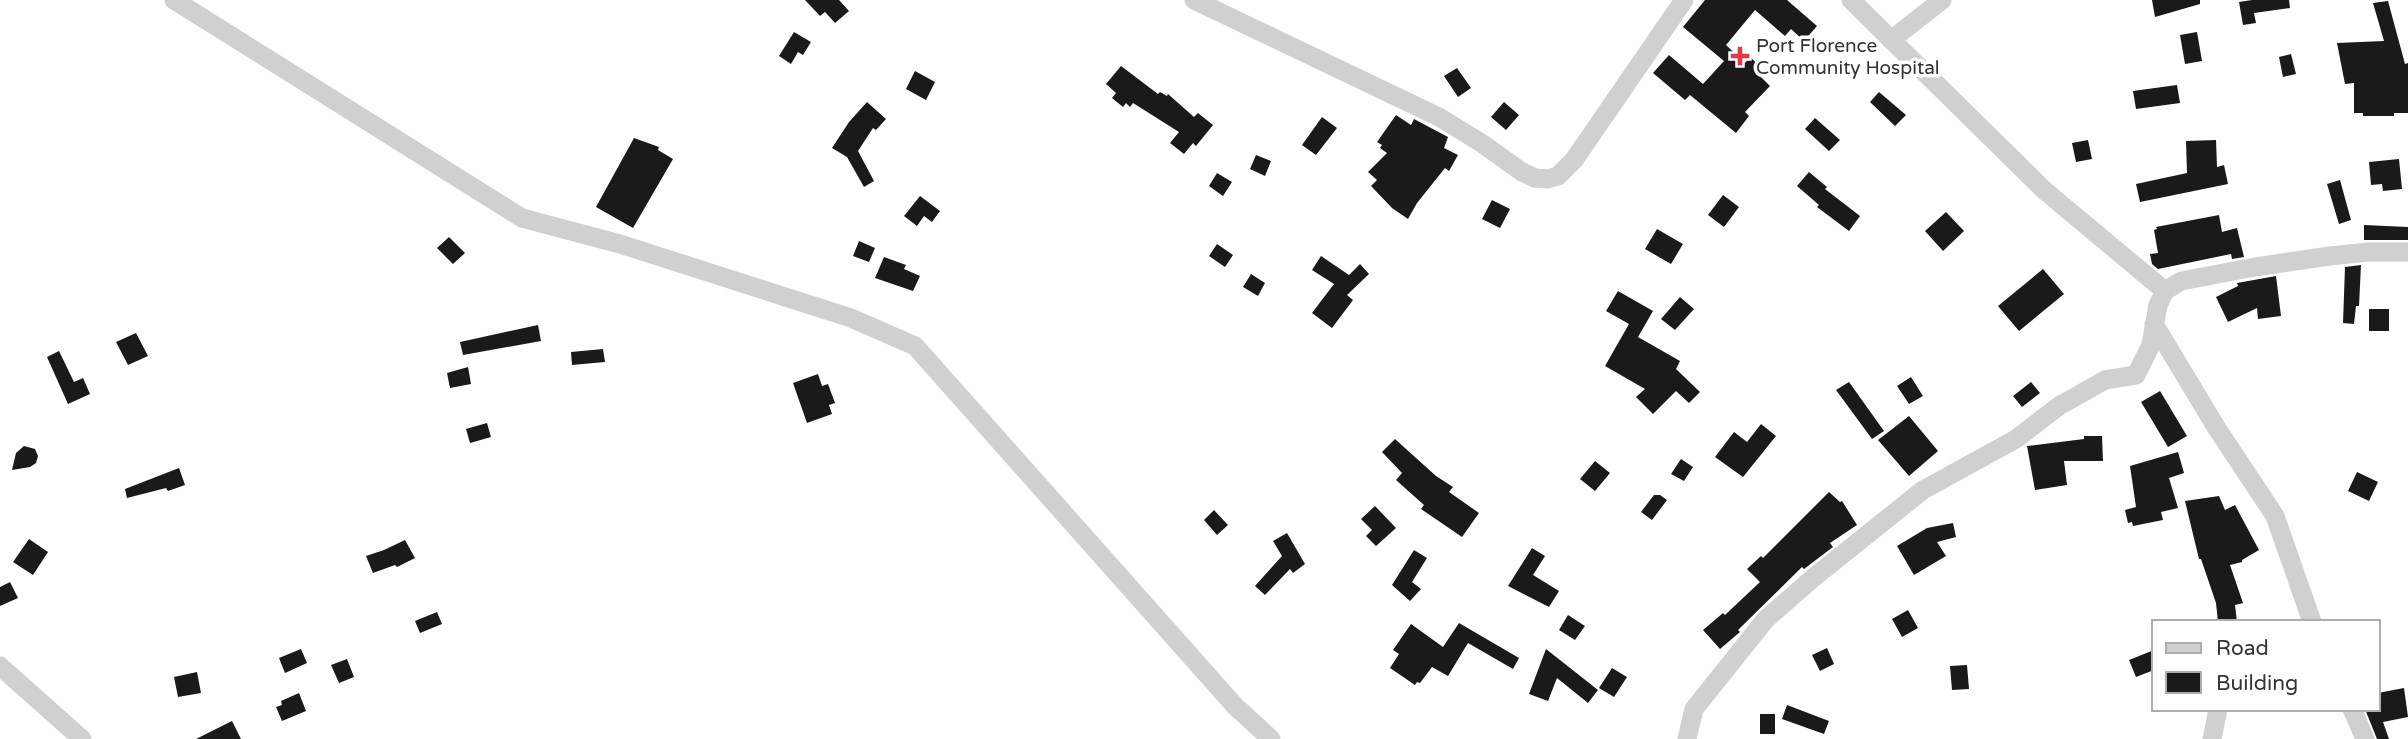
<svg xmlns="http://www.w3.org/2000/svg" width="2408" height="739" viewBox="0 0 2408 739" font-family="'Varela Round',sans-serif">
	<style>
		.building { fill: #1a1a1a }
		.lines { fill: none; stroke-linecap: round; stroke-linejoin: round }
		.street { stroke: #d0d0d0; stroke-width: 19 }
		.poi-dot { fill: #e63946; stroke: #fff; stroke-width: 2.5 }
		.labels { text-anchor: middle; stroke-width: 7; stroke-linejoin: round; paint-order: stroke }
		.poi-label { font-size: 19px; fill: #333; stroke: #fff; text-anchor: start }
	</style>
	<rect width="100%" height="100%" fill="#fff"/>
	<path class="building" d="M805,0h34l10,11 -14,12 -10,-11 -5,4z
		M1705,0h82l30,26 -13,15 -13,-12 -6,7 -30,-26 -29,35 19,18 5,-6 11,10 -5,5 14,14 -25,26 4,4 -13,17 -46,-38 -5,5 -32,-27 16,-18 34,29 21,-23 -41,-34z
		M2152,0h48v4l-45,13z
		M2252,0h37l1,8 -36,5 2,10 -13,2 -4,-23z
		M2388,1l17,63 3,-1v50h-14v3h-31v-3h-9v-30l-9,1 -8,-41 47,-2 -11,-38z
		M794,32l17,10 -8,13 -5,-3 -7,12 -12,-8z
		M2197,32l5,29 -17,3 -5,-29z
		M2291,54l5,20 -13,3 -4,-20z
		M1121,66l37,28 2,-2 7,4 1,-2 26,23 4,-4 15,12 -17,21 -3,-3 -9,11 -14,-11 9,-11 -46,-29 -3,4 -4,-4 -3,4 -11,-9 4,-5 -10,-9z
		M1457,68l14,20 -13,9 -14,-21z
		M915,71l20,11 -9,18 -20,-11z
		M2177,85l3,18 -44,6 -3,-18z
		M1879,92l27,23 -11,11 -25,-24z
		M867,102l19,17 -10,11 -3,-2 -15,23 16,30 -10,6 -17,-30 -15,-9 17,-26z
		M1504,102l15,13 -13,15 -15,-13z
		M1396,115l15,10 3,-6 34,18 -4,11 14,7 -9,16 -4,-3 -28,35 -9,16 -16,-11 -21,-22 6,-6 -9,-8 19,-19 -7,-5 2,-3 -5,-3z
		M1322,117l15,11 -21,27 -14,-10z
		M1815,118l25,22 -11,11 -24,-22z
		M634,138l25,9 -1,3 15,9 -40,69 -37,-21z
		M2088,140l4,19 -16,3 -4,-19z
		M2216,140l1,27 7,-2 4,19 -88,18 -4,-18 51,-11 -1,-32z
		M1256,155l15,6 -6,15 -15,-7z
		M2399,159l3,30 -19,2 -1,-7 -11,1 -2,-23z
		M1809,172l18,15 -2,2 35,27 -11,15 -32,-24 2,-2 -22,-19z
		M1217,173l15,9 -9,14 -14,-10z
		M2340,180l11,40 -12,4 -12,-40z
		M1723,195l16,12 -15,20 -16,-12z
		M920,196l20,15 -8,11 -8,-6 -7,10 -13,-10z
		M1492,200l18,9 -10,19 -18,-9z
		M1946,212l18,19 -21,20 -18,-20z
		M2219,215l3,17 15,-4 7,29 -12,2 -1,-5 -73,15 -6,-5 -2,-10 8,-1 -4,-23 3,-1 -1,-2z
		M2364,225l44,2v13h-44z
		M1657,229l26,15 -12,20 -26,-15z
		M449,237l16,16 -12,11 -16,-16z
		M859,241l16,7 -6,14 -16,-6z
		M1217,244l16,11 -8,12 -16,-11z
		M1321,256l28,19 11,-11 9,10 -22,21 6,5 -21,28 -20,-15 22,-29 -22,-14z
		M884,257l22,8 -2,4 16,7 -7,15 -38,-13z
		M2361,265l-2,41h-3l-2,18 -11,-1 2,-56z
		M2043,269l21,25 -45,37 -21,-25z
		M1251,274l14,9 -7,13 -15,-9z
		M2276,276l5,40 -23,3 -1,-11 -29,14 -12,-25 22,-11 -1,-3z
		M1618,291l35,20 -15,26 42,24 -4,8 24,23 -11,11 -13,-12 -23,23 -17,-17 9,-8 -40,-23 24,-42 -23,-13z
		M1680,297l14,12 -19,21 -14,-11z
		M2369,309h20v22h-20z
		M538,325l3,16 -78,14 -3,-13z
		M136,333l12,23 -20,9 -12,-23z
		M603,349l2,13 -33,3 -1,-13z
		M59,351l15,31 9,-4 7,16 -22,10 -21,-47z
		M468,367l3,17 -21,4 -3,-15z
		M818,374l4,12 6,-2 7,19 -6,2 3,9 -25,9 -14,-40z
		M1911,377l12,19 -14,8 -12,-18z
		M1849,382l35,49 -12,8 -36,-49z
		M2031,382l9,11 -18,14 -9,-11z
		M2160,391l27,45 -19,11 -27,-45z
		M1909,416l29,35 -29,25 -31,-36z
		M487,423l4,14 -21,6 -4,-14z
		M1761,424l15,12 -33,41 -28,-20 19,-25 13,10z
		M2084,436h18l1,25h-39l3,24 -32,5 -8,-44 57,-7z
		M1395,439l41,37 17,11 -4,5 30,21 -17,24 -41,-28 3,-4 -28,-25 6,-7 -20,-21z
		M24,446l11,3 3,7 -2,7 -6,4 -18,3 4,-17z
		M2178,452l6,21 -15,5 9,30 -17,4 2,8 -30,6 -1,-4 -4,1 -3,-13 11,-3 -6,-41z
		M1681,459l12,8 -9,14 -13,-7z
		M1595,461l15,12 -15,18 -15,-12z
		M179,468l6,17 -17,6 -2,-3 -39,10 -2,-9z
		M2357,472l21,10 -9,19 -21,-10z
		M1829,492l11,10 2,-1 15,24 -27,18 3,4 -29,22 -2,-2 -64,63 2,2 -20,17 -17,-19 20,-17 2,2 35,-33 -13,-13 14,-13 2,2z
		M1654,495h6l7,5 -15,20 -11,-8z
		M2219,496l6,14 10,-5 24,45 -17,10v2l-12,3 13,38 -8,2 2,17h-19l-2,-19 -15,-44h-2l-14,-58z
		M1375,506l21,22 -20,18 -10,-10 6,-6 -11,-11z
		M1214,510l14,15 -11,10 -13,-15z
		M1953,523l3,14 -19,5 9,14 -32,19 -17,-29 30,-18z
		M1287,533l18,31 -12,9 -3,-4 -25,26 -10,-9 27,-30 -9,-15z
		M29,539l19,13 -15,23 -20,-13z
		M405,540l10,18 -18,9 -2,-2 -22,8 -7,-17 18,-6z
		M1532,548l13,8 -12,19 26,16 -10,16 -41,-21z
		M1414,550l13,8 -15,24 9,7 -11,12 -18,-16z
		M10,582l8,16 -18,8v-19z
		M1908,610l10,18 -16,9 -10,-18z
		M437,612l5,12 -22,9 -5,-12z
		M1568,615l17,11 -10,14 -16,-10z
		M1459,623l60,35 -6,11 -45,-26 -20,33 -16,-9 -12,16 -3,-1 -2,3 -25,-17 9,-14 -6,-4 18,-26 32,23z
		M1827,648l7,16 -14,7 -8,-16z
		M301,649l6,14 -22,10 -6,-15z
		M1546,649l52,41 -10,13 -31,-25 -9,23 -19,-7z
		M2154,650v20l-18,7 -7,-17z
		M347,659l7,18 -15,6 -8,-18z
		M1967,665l2,24 -17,1 -2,-24z
		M1612,668l15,9 -13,20 -15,-9z
		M197,672l4,21 -23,4 -4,-20z
		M2404,688l4,29 -25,5 6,17h-12l-12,-30h13v-16z
		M299,693l7,18 -24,10 -6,-14 6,-2 -1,-4z
		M1787,705l42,16 -5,13 -42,-15z
		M1760,714h15v20h-15z
		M232,721l9,18h-45z"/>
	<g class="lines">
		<path class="street" d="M174,0l348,218 98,26 231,74 64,28 320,360 36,33
			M1194,0l245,117 44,27 39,28 13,6 13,1 10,-3 16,-16 110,-160
			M1851,0l193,190 121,101
			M1891,40l51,-40
			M2154,324l62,103 59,89 37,106
			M0,666l82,73
			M2352,709l13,30
			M1687,739l7,-30 72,-90 47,-41 110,-88 93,-51 43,-33 46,-26 31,-5 15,-30 7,-40 7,-14 16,-10 74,-14 75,-11 38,-4h40
			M2212,739l6,-30"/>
	</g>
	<path class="poi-dot" d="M1736.5 45.5h7v7h7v7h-7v7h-7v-7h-7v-7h7z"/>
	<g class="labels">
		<g class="poi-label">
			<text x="1756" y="52">Port Florence<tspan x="1756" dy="22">Community Hospital</tspan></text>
		</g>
	</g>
	<rect x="2152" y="620" width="228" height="91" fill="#ffffff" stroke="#adadad" stroke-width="2"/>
	<rect x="2166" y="643" width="35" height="10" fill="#d0d0d0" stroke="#adadad" stroke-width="2"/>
	<text x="2216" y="655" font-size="21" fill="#333333">Road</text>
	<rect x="2166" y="672" width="35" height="21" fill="#1a1a1a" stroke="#adadad" stroke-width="2"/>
	<text x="2216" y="690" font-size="21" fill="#333333">Building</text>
</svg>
